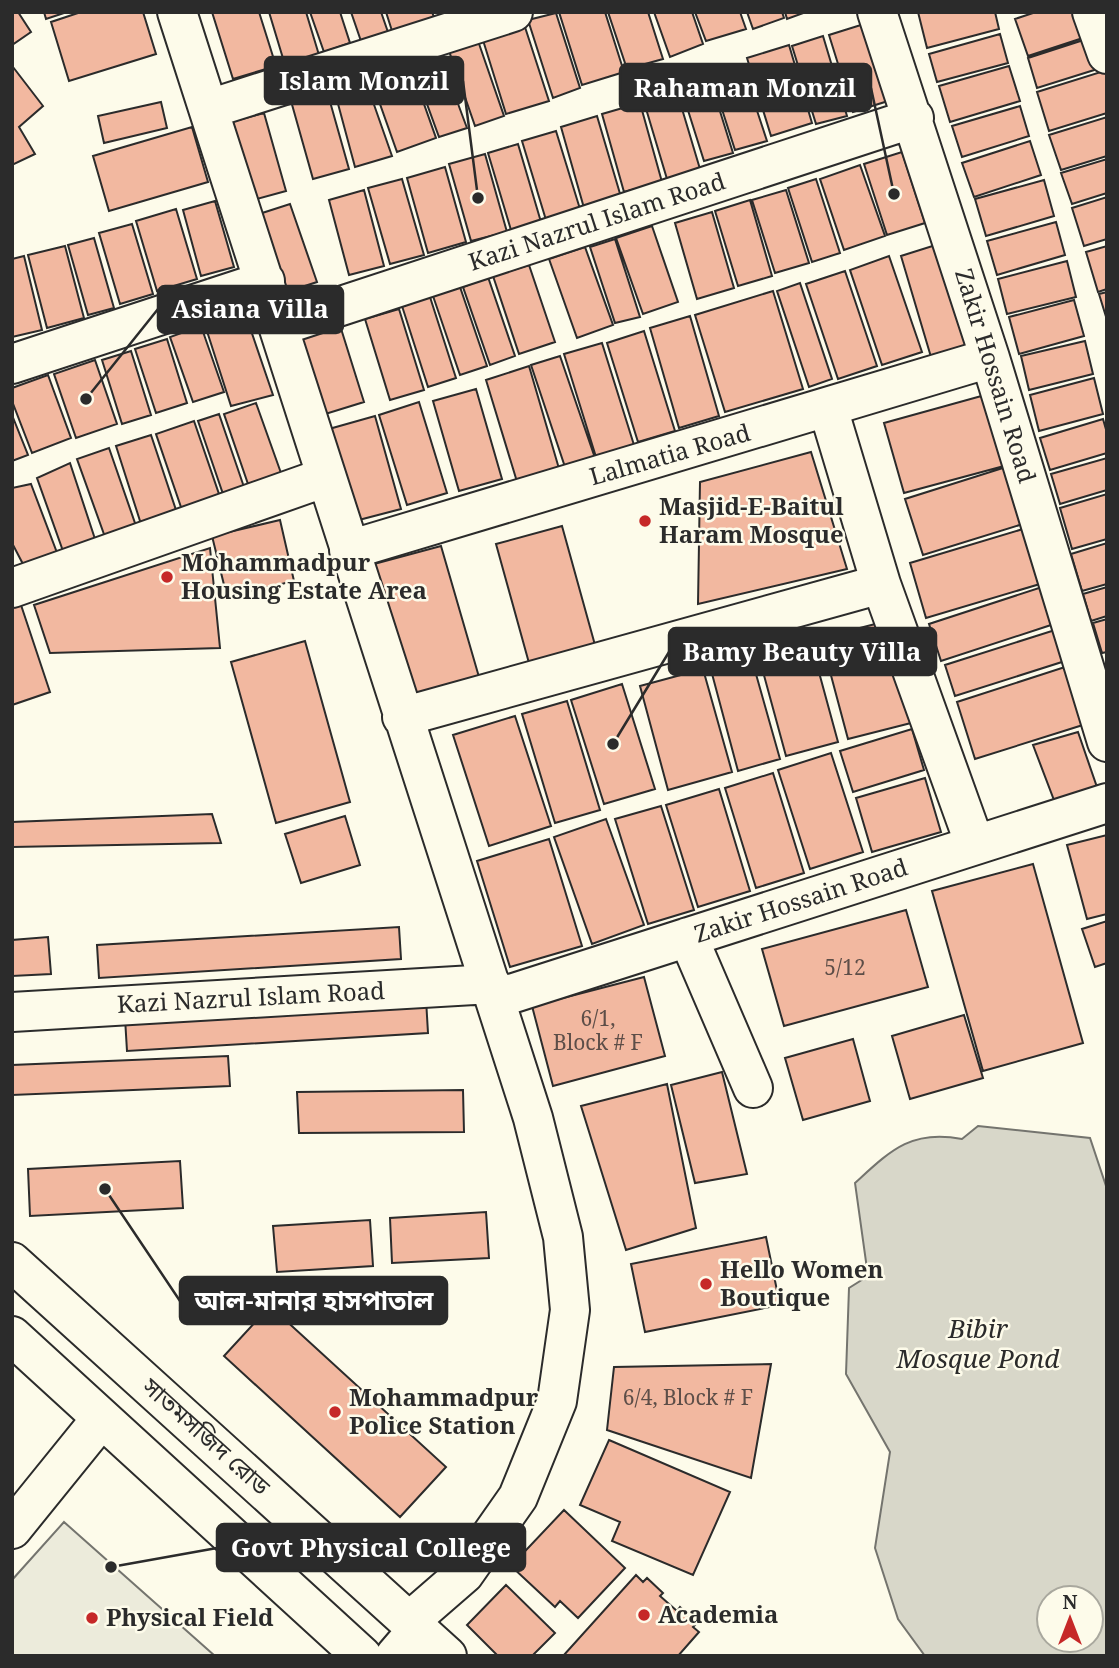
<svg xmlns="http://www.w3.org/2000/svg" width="1119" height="1668" viewBox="0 0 1119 1668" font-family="'Noto Serif','Noto Sans Bengali',serif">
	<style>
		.green { fill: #ecebdb; stroke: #74746e; stroke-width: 2 }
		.water { fill: #d8d7c9; stroke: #74746e; stroke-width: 2; fill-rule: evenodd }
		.building { fill: #f2b8a0; stroke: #2b2b2b; stroke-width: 2 }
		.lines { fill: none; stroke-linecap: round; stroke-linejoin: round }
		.minor-casing { stroke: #2b2b2b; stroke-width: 42 }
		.major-casing { stroke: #2b2b2b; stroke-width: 42 }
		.minor { stroke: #fdfbea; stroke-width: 38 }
		.major { stroke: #fdfbea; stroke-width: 38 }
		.poi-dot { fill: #c62828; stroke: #fdfbea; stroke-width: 2.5 }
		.labels { text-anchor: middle; stroke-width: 5; stroke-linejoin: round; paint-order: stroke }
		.number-label { font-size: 21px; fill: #5d4e48 }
		.street-label { font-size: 24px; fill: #2b2b2b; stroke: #fdfbea }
		.poi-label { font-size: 24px; font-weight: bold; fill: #2b2b2b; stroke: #fdfbea; text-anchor: start }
		.water-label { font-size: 26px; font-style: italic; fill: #2b2b2b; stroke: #fdfbea }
		.leader { fill: none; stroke: #2b2b2b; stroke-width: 2.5 }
		.callout-dot { fill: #2b2b2b; stroke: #fdfbea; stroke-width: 2.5 }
		.callout { fill: #2b2b2b; stroke: #2b2b2b; stroke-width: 2.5 }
		.callout-label { font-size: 26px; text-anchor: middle; font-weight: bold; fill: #fff }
	</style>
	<rect width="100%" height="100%" fill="#fdfbea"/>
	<path class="green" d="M64,1522l151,134h-203v-76z"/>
	<path class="water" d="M978,1126l112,12 17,51v467h-182l-27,-37 -23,-71 15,-96 -44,-78 3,-86 19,-12 -13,-93c35,-32 56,-54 107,-44zM1049,1598h42v42h-42z"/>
	<path class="building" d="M12,12h6l13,20 -19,13z
		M44,12h23l-21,7z
		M81,12h62l13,42 -87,27 -18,-59z
		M212,12h47l17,54 -43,13z
		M269,12h37l13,43 -34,10z
		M310,12h30l10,31 -26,9z
		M351,12h30l8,23 -27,9z
		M386,12h46l3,8 -42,14z
		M559,12h46l19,60 -42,13z
		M608,12h40l15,47 -36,10z
		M654,12h38l11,32 -33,13z
		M695,12h45l6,17 -40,12z
		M747,12h35l2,6 -31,11z
		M785,12h21l-19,7z
		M918,12h77l4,17 -72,19z
		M1036,12h56l6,21 -70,23 -13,-37z
		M556,13l24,75 -27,10 -25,-78z
		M524,24l25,77 -43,13 -24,-77z
		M864,24l24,77 -35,11 -24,-77z
		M1000,34l8,29 -71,19 -8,-28z
		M1099,35l8,31 -70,22 -9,-30z
		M823,36l24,80 -31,8 -24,-78z
		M477,38l27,78 -29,10 -27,-78z
		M789,45l23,78 -41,13 -24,-78z
		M438,50l29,78 -28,9 -28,-77z
		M408,59l28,79 -39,14 -28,-79z
		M742,65l25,76 -32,9 -24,-75z
		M1009,66l11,35 -70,21 -11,-36z
		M13,67l30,39 -24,21 16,27 -23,11z
		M1107,70v43l-58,18 -12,-39z
		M709,76l24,77 -29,8 -24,-76z
		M365,79l27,77 -37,11 -21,-78z
		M327,91l22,78 -36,10 -22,-78z
		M677,92l23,77 -33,10 -23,-77z
		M161,102l6,26 -63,15 -6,-27z
		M640,103l22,79 -38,10 -22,-78z
		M1020,106l9,30 -67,21 -10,-31z
		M264,113l22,78 -40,11 -22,-78z
		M597,116l24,81 -37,11 -23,-81z
		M1107,117v39l-46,14 -12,-35z
		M192,127l16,55 -99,29 -16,-55z
		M556,131l24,78 -34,11 -24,-79z
		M1030,141l11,34 -67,22 -12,-34z
		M518,144l23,78 -30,8 -23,-77z
		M902,152l23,71 -38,12 -23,-71z
		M485,154l22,78 -36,9 -22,-77z
		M1107,159v34l-35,11 -11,-31z
		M860,165l25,71 -41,14 -24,-71z
		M445,167l21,75 -38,11 -21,-75z
		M402,179l22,76 -34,9 -22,-76z
		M816,179l24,74 -28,9 -24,-74z
		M1044,180l10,36 -68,20 -11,-37z
		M364,190l20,76 -35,9 -20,-75z
		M786,190l23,73 -34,10 -23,-73z
		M1107,197v42l-23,7 -12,-38z
		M750,200l22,76 -34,10 -23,-75z
		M215,201l19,66 -33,9 -18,-66z
		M290,204l27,78 -37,12 -27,-78z
		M176,209l21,70 -40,12 -21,-70z
		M712,212l22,76 -37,11 -22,-76z
		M1056,222l9,33 -68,20 -10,-34z
		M132,224l21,70 -33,10 -21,-71z
		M652,226l26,76 -35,12 -27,-76z
		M94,238l20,70 -26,7 -20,-70z
		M615,239l25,78 -25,6 -25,-76z
		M942,243l31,101 -42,13 -30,-101z
		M65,246l19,72 -37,10 -19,-73z
		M1107,246v43l-9,3 -12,-40z
		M585,247l28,78 -36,13 -28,-79z
		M24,256l18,74 -30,7v-78z
		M889,256l33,96 -40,13 -32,-95z
		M1067,261l9,36 -69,17 -9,-35z
		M529,265l26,77 -36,12 -26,-78z
		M845,271l32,95 -39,13 -32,-95z
		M488,277l27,79 -25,9 -27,-78z
		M800,283l32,96 -23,8 -32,-96z
		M460,287l27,79 -27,9 -27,-79z
		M773,291l30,98 -78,23 -30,-97z
		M1107,292v28l-8,-26z
		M430,297l26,81 -28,9 -26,-81z
		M1074,300l10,36 -65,18 -10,-37z
		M399,309l25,81 -34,10 -25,-81z
		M245,313l28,82 -42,11 -26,-81z
		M690,316l29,100 -40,12 -29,-100z
		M338,319l26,83 -42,13 -26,-83z
		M201,326l23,66 -31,10 -23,-65z
		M644,331l31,100 -37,11 -31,-99z
		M167,339l20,64 -31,10 -21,-64z
		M1085,341l8,33 -64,16 -8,-34z
		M602,343l32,102 -38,12 -32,-103z
		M131,351l20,64 -29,9 -20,-64z
		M560,356l35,102 -30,9 -34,-102z
		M95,360l22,64 -41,14 -22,-64z
		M529,366l31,106 -42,13 -32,-105z
		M48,375l23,63 -39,15 -20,-52v-13z
		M1094,378l9,36 -64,17 -9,-36z
		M476,389l26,90 -43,12 -26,-90z
		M985,395l19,71 -100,27 -20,-70z
		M419,402l28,91 -40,12 -28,-90z
		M256,403l25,70 -33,11 -24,-70z
		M219,414l25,73 -21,7 -25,-73z
		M12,415l16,40 -16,6z
		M375,416l26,93 -46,12 -26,-92z
		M1103,419l4,14v20l-57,17 -10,-32z
		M194,421l26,76 -38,13 -26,-76z
		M151,435l26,78 -36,11 -25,-78z
		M109,448l27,78 -31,11 -28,-78z
		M811,452l36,117 -149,35 2,-122z
		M1107,458v32l-47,14 -9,-30z
		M70,463l26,79 -33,9 -26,-73z
		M1006,467l17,57 -100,31 -18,-56z
		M31,484l28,74 -35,8 -12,-23v-55z
		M1107,494v45l-35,10 -12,-41z
		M280,520l14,61 -67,16 -15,-61z
		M562,526l33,119 -66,18 -33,-119z
		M1023,529l17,55 -114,34 -16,-55z
		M1107,543v41l-25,7 -11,-37z
		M441,546l38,131 -68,19 -37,-132z
		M210,548l10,100 -170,5 -16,-48z
		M1042,587l12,37 -113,37 -12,-37z
		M1107,587v29l-16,5 -8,-27z
		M20,602l30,90 -38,13v-100z
		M1107,619v33l-5,1 -9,-30z
		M883,622l28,101 -63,16 -27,-101z
		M1055,630l10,31 -110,35 -10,-31z
		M305,641l45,161 -74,21 -45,-161z
		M811,643l27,99 -52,14 -27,-99z
		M752,660l28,99 -42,12 -27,-101z
		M1068,666l18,58 -111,35 -18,-57z
		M703,669l29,103 -64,18 -28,-104z
		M622,684l33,105 -51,15 -33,-104z
		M567,701l33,109 -45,13 -33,-109z
		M515,716l36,110 -62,20 -36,-111z
		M912,729l12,41 -71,22 -13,-41z
		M1078,732l21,61 -42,15 -24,-63z
		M831,753l32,99 -53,17 -32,-99z
		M773,773l31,100 -48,15 -31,-100z
		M925,778l16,54 -69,20 -16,-54z
		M719,789l31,102 -52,16 -32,-102z
		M661,806l33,104 -46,14 -33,-105z
		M212,814l9,29 -209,4v-25z
		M345,816l15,49 -59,18 -16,-49z
		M606,819l38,106 -52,19 -38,-107z
		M1107,835v79l-20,5 -20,-74z
		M549,839l33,107 -72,21 -33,-106z
		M1033,864l50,179 -100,28 -51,-180z
		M906,910l22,77 -144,39 -22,-77z
		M1107,921v42l-12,4 -13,-38z
		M399,927l2,32 -302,19 -2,-33z
		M48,937l3,37 -39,2v-36z
		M644,977l21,79 -112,30 -21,-80z
		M426,999l2,34 -301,18 -2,-33z
		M964,1015l19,63 -73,21 -18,-63z
		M853,1039l17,62 -67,19 -18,-62z
		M228,1056l2,30 -218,9v-30z
		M722,1072l25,102 -52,9 -24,-98z
		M667,1084l29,144 -70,22 -45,-144z
		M463,1090l1,42 -165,1 -2,-41z
		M180,1161l3,47 -153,8 -2,-47z
		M486,1212l3,46 -97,5 -2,-45z
		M370,1220l3,46 -96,6 -4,-46z
		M766,1237l14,68 -135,27 -14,-68z
		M270,1306l176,161 -46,50 -176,-161z
		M771,1364l-20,114 -144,-48 7,-63z
		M609,1440l121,52 -37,83 -81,-34 8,-19 -40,-17z
		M564,1510l61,58 -47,50 -18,-17 -5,6 -44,-41z
		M636,1575l7,7 4,-4 16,15 -3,3 17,15 3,-4 17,16 -4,4 6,5 -21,24h-115z
		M506,1585l49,48 -23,23h-34l-31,-31z"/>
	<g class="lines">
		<defs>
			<path id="minor" d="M177,12l356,1106 30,119 7,73 -13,91 -39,96 -54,77 -53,46
				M877,12l113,346 117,384
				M1092,12l15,42
				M209,109l304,-97
				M280,326l634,-208
				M12,364l253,-83
				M828,408l53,176 94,261
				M349,550l641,-192
				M12,588l314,-111
				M402,717l479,-133
				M688,937l65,151
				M495,999l612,-196
				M12,1012l479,-28
				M12,1529l89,-110"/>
			<path id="major" d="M12,1262l435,394
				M12,1336l350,320
				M395,1656l24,-28"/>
		</defs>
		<use href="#minor" class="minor-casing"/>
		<use href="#major" class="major-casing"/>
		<use href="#minor" class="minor"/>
		<use href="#major" class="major"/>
	</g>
	<g class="poi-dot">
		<circle cx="645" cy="521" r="7"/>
		<circle cx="167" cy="577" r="7"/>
		<circle cx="706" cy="1284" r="7"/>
		<circle cx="335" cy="1412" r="7"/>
		<circle cx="644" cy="1615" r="7"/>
		<circle cx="92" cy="1618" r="7"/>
	</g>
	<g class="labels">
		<g class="number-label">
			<text x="845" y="975">5/12</text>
			<text x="598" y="1026">6/1,<tspan x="598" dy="24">Block # F</tspan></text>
			<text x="688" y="1405">6/4, Block # F</text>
		</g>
		<g class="street-label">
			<text transform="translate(597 222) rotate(-18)" y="8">Kazi Nazrul Islam Road</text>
			<text transform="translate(995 376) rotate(73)" y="8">Zakir Hossain Road</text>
			<text transform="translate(670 455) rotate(-16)" y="8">Lalmatia Road</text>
			<text transform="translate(801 901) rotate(-18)" y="8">Zakir Hossain Road</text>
			<text transform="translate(251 998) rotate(-3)" y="8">Kazi Nazrul Islam Road</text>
			<text transform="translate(206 1437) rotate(42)" y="8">সাতমসজিদ রোড</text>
		</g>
		<g class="poi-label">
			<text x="659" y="515">Masjid-E-Baitul<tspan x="659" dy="28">Haram Mosque</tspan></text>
			<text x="181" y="571">Mohammadpur<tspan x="181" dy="28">Housing Estate Area</tspan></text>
			<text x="720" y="1278">Hello Women<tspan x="720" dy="28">Boutique</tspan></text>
			<text x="349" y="1406">Mohammadpur<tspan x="349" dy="28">Police Station</tspan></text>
			<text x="658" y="1623">Academia</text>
			<text x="106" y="1626">Physical Field</text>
		</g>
		<g class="water-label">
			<text x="978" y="1338">Bibir<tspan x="978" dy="30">Mosque Pond</tspan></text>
		</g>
	</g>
	<path class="leader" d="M478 198L463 81M894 194L871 88M86 399L158 309M613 744L669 652M105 1189L180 1301M111 1567L217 1548"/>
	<g class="callout-dot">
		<circle cx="478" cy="198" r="7"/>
		<circle cx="894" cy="194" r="7"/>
		<circle cx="86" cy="399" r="7"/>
		<circle cx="613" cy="744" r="7"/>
		<circle cx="105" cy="1189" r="7"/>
		<circle cx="111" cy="1567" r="7"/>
	</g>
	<g class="callout">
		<rect x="265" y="57" width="198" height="47" rx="7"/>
		<rect x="620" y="64" width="251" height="47" rx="7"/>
		<rect x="158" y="286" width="185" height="47" rx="7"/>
		<rect x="669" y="628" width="267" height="47" rx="7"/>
		<rect x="180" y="1277" width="267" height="47" rx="7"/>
		<rect x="217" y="1524" width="308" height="47" rx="7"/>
	</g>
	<g class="callout-label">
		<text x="364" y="90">Islam Monzil</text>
		<text x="745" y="97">Rahaman Monzil</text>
		<text x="250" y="318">Asiana Villa</text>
		<text x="802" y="661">Bamy Beauty Villa</text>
		<text x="314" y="1310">আল-মানার হাসপাতাল</text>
		<text x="371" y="1557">Govt Physical College</text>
	</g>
	<rect width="1119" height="1668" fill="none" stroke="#2b2b2b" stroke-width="28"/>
	<g transform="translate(1070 1619)"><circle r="33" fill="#fdfbea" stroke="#a9a89e" stroke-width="2"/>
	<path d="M0-5L12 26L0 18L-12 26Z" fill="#c62828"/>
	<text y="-10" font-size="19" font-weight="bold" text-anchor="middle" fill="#2b2b2b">N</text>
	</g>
</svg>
